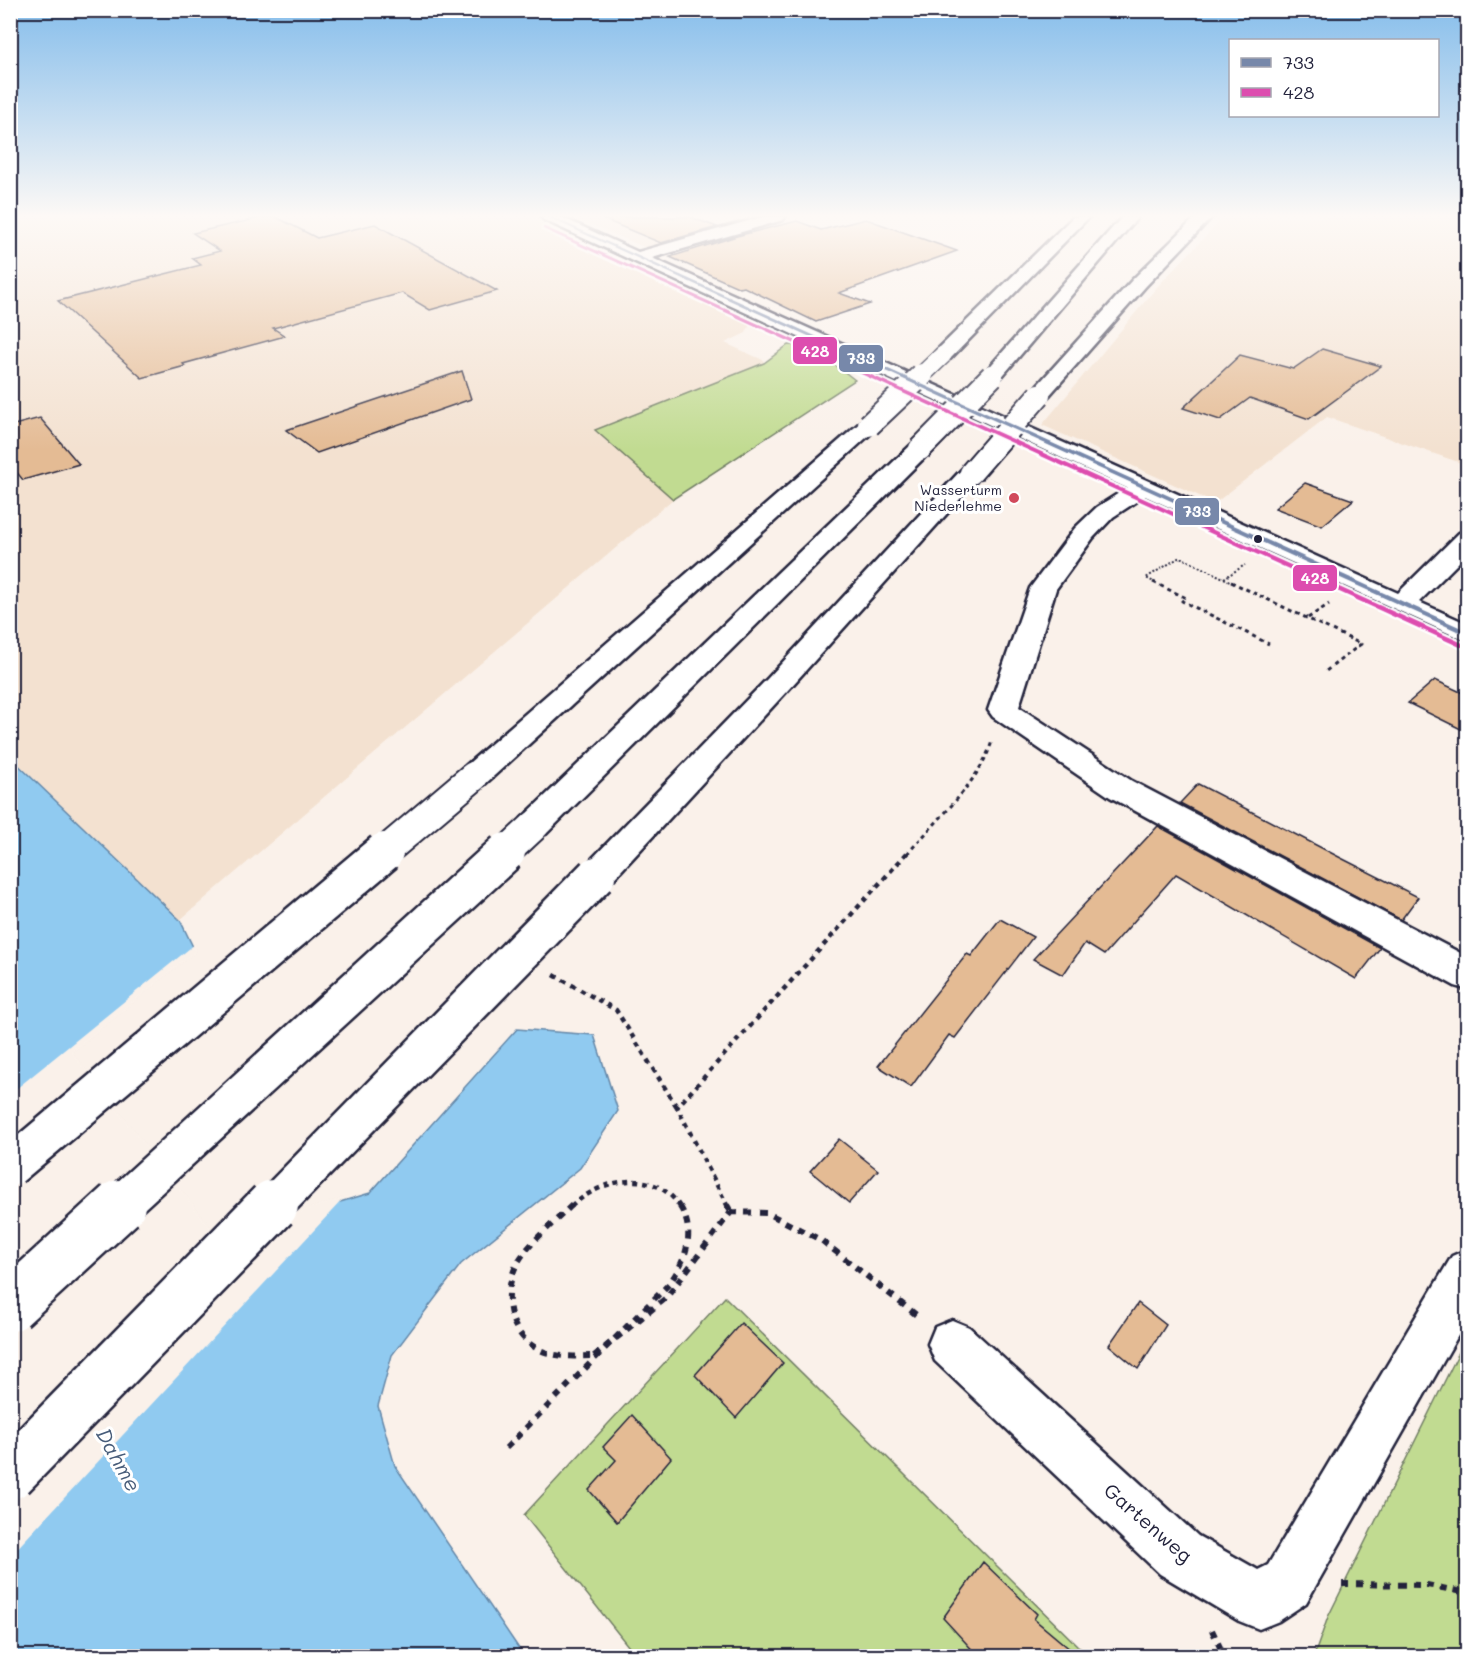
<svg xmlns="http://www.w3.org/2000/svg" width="1478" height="1667" viewBox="0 0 1478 1667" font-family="Mali,sans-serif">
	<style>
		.built { fill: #f3e1d0 }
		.green { fill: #c1db91; stroke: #727e66; stroke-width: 1.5 }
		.water { fill: #90caf0; stroke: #6487a8; stroke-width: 1.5 }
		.pier { fill: #faf1ea }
		.building { fill: #e4bb94; stroke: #22223b; stroke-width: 1.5 }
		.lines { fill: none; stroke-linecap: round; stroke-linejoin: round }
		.minor-casing { stroke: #22223b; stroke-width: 5 }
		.major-casing { stroke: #22223b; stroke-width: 5 }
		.highway-casing { stroke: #22223b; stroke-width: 5 }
		.path-far3 { stroke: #22223b; stroke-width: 2; stroke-dasharray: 2 2; stroke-linecap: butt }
		.path-far2 { stroke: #22223b; stroke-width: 3; stroke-dasharray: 4 4; stroke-linecap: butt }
		.path-far1 { stroke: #22223b; stroke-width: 4.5; stroke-dasharray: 5 5; stroke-linecap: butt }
		.path { stroke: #22223b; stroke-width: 6; stroke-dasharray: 7 7; stroke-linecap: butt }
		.minor { fill: #fff; fill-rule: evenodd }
		.major { fill: #fff; fill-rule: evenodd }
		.highway { fill: #fff; fill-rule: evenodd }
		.major-bridge-far2-casing { stroke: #22223b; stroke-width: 26; stroke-linecap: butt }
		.major-bridge-far1-casing { stroke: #22223b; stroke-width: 43; stroke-linecap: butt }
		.major-bridge-casing { stroke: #22223b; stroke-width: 55; stroke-linecap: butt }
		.highway-bridge-far4-casing { stroke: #22223b; stroke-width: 20; stroke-linecap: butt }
		.highway-bridge-far3-casing { stroke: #22223b; stroke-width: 26; stroke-linecap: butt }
		.highway-bridge-far2-casing { stroke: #22223b; stroke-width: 33; stroke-linecap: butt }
		.highway-bridge-far1-casing { stroke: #22223b; stroke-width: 43; stroke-linecap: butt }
		.highway-bridge-casing { stroke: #22223b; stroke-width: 55; stroke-linecap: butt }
		.path-bridge-far1 { stroke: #22223b; stroke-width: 4.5; stroke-dasharray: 5 5; stroke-linecap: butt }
		.path-bridge { stroke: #22223b; stroke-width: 6; stroke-dasharray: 7 7; stroke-linecap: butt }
		.major-bridge-far2 { stroke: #fff; stroke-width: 22 }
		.major-bridge-far1 { stroke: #fff; stroke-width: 38 }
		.major-bridge { stroke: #fff; stroke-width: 50 }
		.highway-bridge-far4 { stroke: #fff; stroke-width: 17 }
		.highway-bridge-far3 { stroke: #fff; stroke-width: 22 }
		.highway-bridge-far2 { stroke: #fff; stroke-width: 29 }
		.highway-bridge-far1 { stroke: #fff; stroke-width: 38 }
		.highway-bridge { stroke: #fff; stroke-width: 50 }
		.bus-1-casing { stroke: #fff; stroke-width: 5 }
		.bus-2-casing { stroke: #fff; stroke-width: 5 }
		.bus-1 { fill: #78a; fill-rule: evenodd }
		.bus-2 { fill: #dd4daf; fill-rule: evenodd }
		.poi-dot { fill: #d1495b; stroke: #fff; stroke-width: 2 }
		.bus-dot { fill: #22223b; stroke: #fff; stroke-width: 2 }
		.labels { text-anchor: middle; stroke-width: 6; stroke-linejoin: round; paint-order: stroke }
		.far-poi-label { font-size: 14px; fill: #22223b; stroke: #fff; text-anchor: end }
		.near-street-label { font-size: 20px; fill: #22223b; stroke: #fff }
		.near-water-label { font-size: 21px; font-style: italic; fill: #485d7a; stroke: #fff }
		.line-badge { stroke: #fff; stroke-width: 2 }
		.badge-label { font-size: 16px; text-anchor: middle; font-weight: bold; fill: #fff }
	</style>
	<rect width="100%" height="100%" fill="#faf1ea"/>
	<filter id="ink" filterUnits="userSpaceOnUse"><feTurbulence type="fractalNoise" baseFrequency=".0167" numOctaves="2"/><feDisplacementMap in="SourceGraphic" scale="12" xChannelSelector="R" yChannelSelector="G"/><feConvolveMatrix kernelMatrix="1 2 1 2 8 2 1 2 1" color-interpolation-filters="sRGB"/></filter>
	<g filter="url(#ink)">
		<path class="built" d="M10,217h517l64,30 -3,3 9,4h8l146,68 -5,11 -21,10 38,17 1,3 -169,67 78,69 -493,421 -169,-163z
			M573,217h122l32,12 -76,21z
			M1224,217h243v248l-140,-48 -112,86 -173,-78 115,-138z"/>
		<path class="green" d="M788,345c26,1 46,19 67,35l-182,119 -78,-69 169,-67z
			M725,1297l363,359h-452l-112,-141z
			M1467,1336v320h-153l14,-39z"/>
		<path class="water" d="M10,757l170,163 14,29 -126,103 148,187 154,-46 147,-164 77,6 24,76 -38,57 -119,96 -69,91 -14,51 17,60 129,190h-513z"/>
		<path class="pier" d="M195,944l1,7 -124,101 145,184 127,-38 -333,357v-462z"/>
		<path class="building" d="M264,217h12l41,21 58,-14 122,67 -67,19 -28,-17 -129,35 12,8 -102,28 2,2 -43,12 -84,-77 143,-36 -9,-7 28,-7 -27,-18z
			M598,217h92l27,10 -56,16z
			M866,219l91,32 -118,42 31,11 -54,18 -72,-35 -4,1 -70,-31 67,-21 60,-15 24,9z
			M1322,349l59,17 -72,53 -59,-21 -30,22 -37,-12 57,-53 53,14z
			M462,371l9,28 -154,54 -31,-23z
			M40,418l39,46 -56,16 -13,-16v-38z
			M1305,483l48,17 -31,26 -47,-18z
			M1435,680l32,15v37l-59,-29z
			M1198,784l141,73 79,40 -17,23 -221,-117z
			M1158,826l222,122 -24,31 -180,-105 -72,81 -19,-12 -22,32 -30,-16z
			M1000,919l33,18 -78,101 -6,-3 -38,52 -33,-21 89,-112 4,2z
			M839,1139l39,31 -29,33 -39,-32z
			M1138,1303l28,22 -28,44 -29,-24z
			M741,1323l42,40 -47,55 -41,-43z
			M632,1415l39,43 -54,64 -28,-32 27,-30 -13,-13z
			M983,1562l54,52 -3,5 44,37h-100l-35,-38z"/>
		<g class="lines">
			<defs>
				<path id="minor" d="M541,217h20l77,35 124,-35h23l-2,3 -131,38 746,335 61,-60 9,-2v22l-49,49 49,22v18l-323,-146 -32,21 -20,21 -37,51 -37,118 113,74 336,176v33l-13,-4 -345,-189 -117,-80 -5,-7 42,-122 45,-60 22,-21 30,-19 -583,-268z
					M1468,1249v69l-162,285 -27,18 -20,8 -20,-8 -79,-47 -225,-213 -7,-17 7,-17 17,-7 17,7 229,209 60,34 10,-5 184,-309z"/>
				<path id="major" d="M1196,217h16l-67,70 -99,112h-14l-3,-4 3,-4 101,-112z
					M971,466l8,2 3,5 -3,5 -191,212 -180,195 -12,4 -12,-4 -5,-9 5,-9 184,-189 195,-210z"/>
				<path id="highway" d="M1073,217h16l-139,142h-14l-3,-4 3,-4z
					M1122,217h16l-139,163h-14l-3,-4 3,-4z
					M869,419l7,2 4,4 -4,4 -392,356 -11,3 -11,-3 -5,-8 5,-8 400,-348z
					M920,442l8,2 3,5 -3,5 -382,380 -12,4 -12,-4 -4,-8 4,-8 390,-374z"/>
			</defs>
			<use href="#minor" class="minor-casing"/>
			<use href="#major" class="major-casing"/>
			<use href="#highway" class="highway-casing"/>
			<path class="path-far3" d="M1224,578l21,-13
				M1156,583l-10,-5 34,-21 54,26"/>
			<path class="path-far2" d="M1153,582l33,16 -4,3 87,43
				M1231,582l130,62 -35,27
				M1308,618l21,-14
				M907,854c28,-32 73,-72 85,-113"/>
			<path class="path-far1" d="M554,975l62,35 61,97
				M728,1207l-51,-100 231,-255"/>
			<path class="path" d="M727,1205l4,7
				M731,1212l36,1 54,27 98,77
				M594,1356l72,-58 65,-86
				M1342,1584l85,1 41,8
				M1212,1630l12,26"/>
			<use href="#minor" class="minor"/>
			<use href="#major" class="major"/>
			<use href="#highway" class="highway"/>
			<defs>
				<path id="major-bridge-far2" d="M971,473l68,-78"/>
				<path id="major-bridge-far1" d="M272,1207l324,-331"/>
				<path id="major-bridge" d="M10,1474l263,-269"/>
				<path id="highway-bridge-far4" d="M921,376l22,-21"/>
				<path id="highway-bridge-far3" d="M869,425l53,-50
					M920,449l72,-73"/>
				<path id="highway-bridge-far2" d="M382,854l91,-77
					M504,854l30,-28"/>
				<path id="highway-bridge-far1" d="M10,1167l374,-315
					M118,1207l388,-355"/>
				<path id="highway-bridge" d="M10,1306l110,-101"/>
			</defs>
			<use href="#major-bridge-far2" class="major-bridge-far2-casing"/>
			<use href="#major-bridge-far1" class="major-bridge-far1-casing"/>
			<use href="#major-bridge" class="major-bridge-casing"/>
			<use href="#highway-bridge-far4" class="highway-bridge-far4-casing"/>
			<use href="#highway-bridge-far3" class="highway-bridge-far3-casing"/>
			<use href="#highway-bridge-far2" class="highway-bridge-far2-casing"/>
			<use href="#highway-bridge-far1" class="highway-bridge-far1-casing"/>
			<use href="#highway-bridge" class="highway-bridge-casing"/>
			<path class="path-bridge-far1" d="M571,1207c30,-29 84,-40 109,0"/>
			<path class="path-bridge" d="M572,1205c-16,16 -43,38 -54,57 -18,33 -10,79 30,91 15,5 31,3 46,3
				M506,1448l163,-164c17,-24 28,-52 10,-79"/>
			<use href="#major-bridge-far2" class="major-bridge-far2"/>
			<use href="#major-bridge-far1" class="major-bridge-far1"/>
			<use href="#major-bridge" class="major-bridge"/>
			<use href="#highway-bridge-far4" class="highway-bridge-far4"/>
			<use href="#highway-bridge-far3" class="highway-bridge-far3"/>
			<use href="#highway-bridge-far2" class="highway-bridge-far2"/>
			<use href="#highway-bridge-far1" class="highway-bridge-far1"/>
			<use href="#highway-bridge" class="highway-bridge"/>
			<defs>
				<path id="bus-1" d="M547,217h5l916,414v5z"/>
				<path id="bus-2" d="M543,227h2l922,418 -1,2h-6l-917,-418z"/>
			</defs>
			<use href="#bus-1" class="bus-1-casing"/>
			<use href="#bus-2" class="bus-2-casing"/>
			<use href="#bus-1" class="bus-1"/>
			<use href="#bus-2" class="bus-2"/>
		</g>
	</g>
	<linearGradient id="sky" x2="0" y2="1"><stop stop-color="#85bdeb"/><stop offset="0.48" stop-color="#fdf9f6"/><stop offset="1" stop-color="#fdf9f6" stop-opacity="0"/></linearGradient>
	<rect width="1478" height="450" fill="url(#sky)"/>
	<circle class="poi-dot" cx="1014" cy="498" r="6"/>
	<circle class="bus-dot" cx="1258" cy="539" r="5"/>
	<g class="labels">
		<g class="far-poi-label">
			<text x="1002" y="495">Wasserturm<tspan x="1002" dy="16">Niederlehme</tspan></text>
		</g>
		<g class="near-street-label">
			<text transform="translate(1148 1523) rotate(41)" y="7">Gartenweg</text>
		</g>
		<g class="near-water-label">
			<text transform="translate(118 1460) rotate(61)" y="7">Dahme</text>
		</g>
	</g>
	<g class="line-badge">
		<rect x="792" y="336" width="46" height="29" rx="6" fill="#dd4daf"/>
		<rect x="838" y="344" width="46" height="29" rx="6" fill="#78a"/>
		<rect x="1174" y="497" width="46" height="29" rx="6" fill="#78a"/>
		<rect x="1292" y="564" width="46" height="28" rx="6" fill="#dd4daf"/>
	</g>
	<g class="badge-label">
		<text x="815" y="357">428</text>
		<text x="861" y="364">733</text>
		<text x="1197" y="517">733</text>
		<text x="1315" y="584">428</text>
	</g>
	<rect width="1478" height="1667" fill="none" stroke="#fff" stroke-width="36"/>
	<rect x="18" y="18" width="1442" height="1631" fill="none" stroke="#22223b" stroke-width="2" filter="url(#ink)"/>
	<rect x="1229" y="39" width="210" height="78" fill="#ffffff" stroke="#a7a7b1" stroke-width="1.5"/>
	<rect x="1241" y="58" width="30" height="9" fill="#7788aa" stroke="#a7a7b1" stroke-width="1.5"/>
	<text x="1283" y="69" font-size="18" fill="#22223b">733</text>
	<rect x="1241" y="88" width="30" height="9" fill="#dd4daf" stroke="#a7a7b1" stroke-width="1.5"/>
	<text x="1283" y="99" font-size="18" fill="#22223b">428</text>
</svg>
